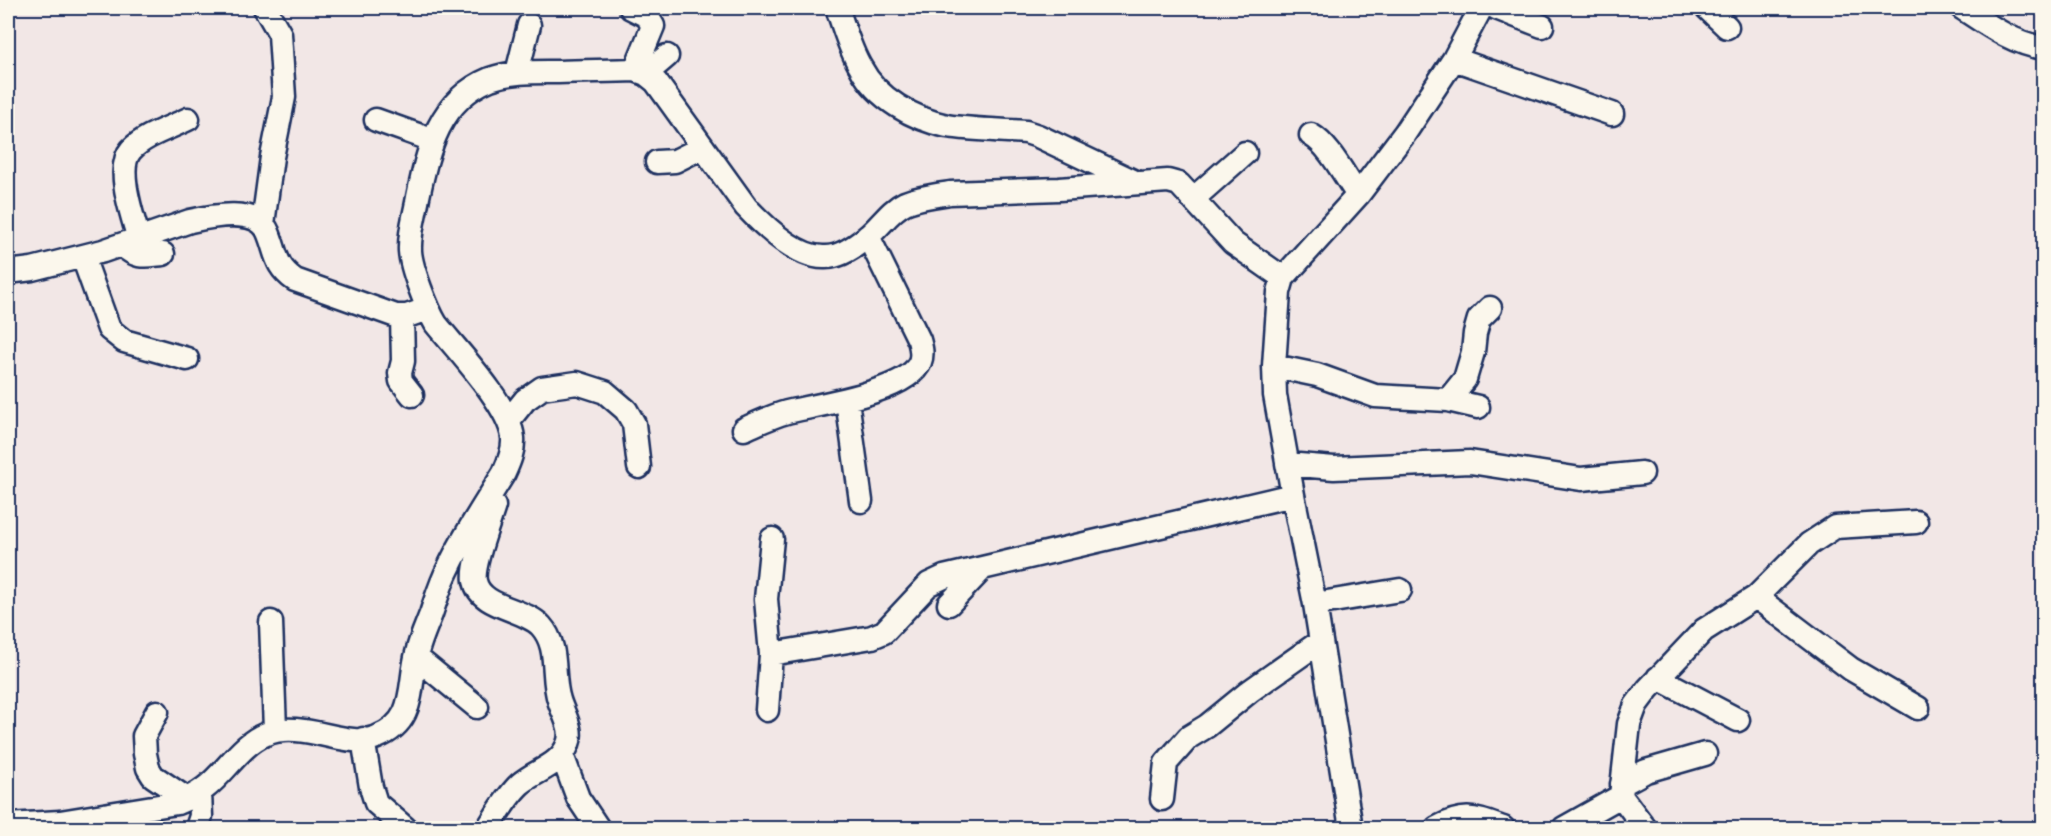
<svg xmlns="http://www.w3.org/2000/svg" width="2051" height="836" viewBox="0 0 2051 836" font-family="Pangolin,sans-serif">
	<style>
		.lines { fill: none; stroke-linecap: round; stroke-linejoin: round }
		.minor-casing { stroke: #1b2f5e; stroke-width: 27 }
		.minor { stroke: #fbf7ec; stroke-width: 22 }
	</style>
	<rect width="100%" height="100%" fill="#f2e7e6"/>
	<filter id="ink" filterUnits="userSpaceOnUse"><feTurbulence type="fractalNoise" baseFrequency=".0167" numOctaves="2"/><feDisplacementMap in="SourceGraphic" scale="12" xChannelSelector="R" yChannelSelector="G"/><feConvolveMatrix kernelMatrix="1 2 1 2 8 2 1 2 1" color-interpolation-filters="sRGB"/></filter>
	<g filter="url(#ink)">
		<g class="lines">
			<defs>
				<path id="minor" d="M631,8l16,8 6,10 -18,44
					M837,8c7,19 13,42 24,60 16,31 53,51 86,58 26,4 53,4 79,6l12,4 99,47
					M1496,8l46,18
					M1707,8l20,19
					M1962,8c26,17 50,35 82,40
					M1454,59l158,55
					M517,73l12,-48
					M646,74l21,-18
					M376,120l56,20
					M1311,135c18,10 34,42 47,60
					M657,162l18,-1 28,-14
					M1193,199l52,-46
					M263,224l9,-67 12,-60 -4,-63 -15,-26
					M139,239c-6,-21 -24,-71 -8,-89 14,-15 39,-22 57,-31
					M122,245c15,14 23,11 41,9
					M83,257l26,72 15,12 63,18
					M8,272l24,-3 71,-18 87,-30c22,-5 68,-14 78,11 9,21 6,33 27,48l101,36h11l20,-7
					M402,316l1,45 -3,12 1,8 11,14
					M1274,366l43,9 58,21 73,4 30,7
					M847,400l14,101
					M1448,400l17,-21 8,-27 2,-19 4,-14 11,-11
					M509,420l16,-20 17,-12 35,-5 28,9 21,18 8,14 5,43
					M744,429c14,-6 28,-13 43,-17 29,-7 121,-20 133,-50 3,-8 1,-15 -1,-22l-51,-104
					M1287,464l47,4 136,-6 111,17 61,-6
					M1756,597l95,72 67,39
					M949,604l34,-36
					M1315,604l85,-14
					M271,622l4,108
					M771,654l101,-17 12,-5 45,-48 15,-7 349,-82
					M416,657l61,50
					M1658,678l80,42
					M767,710l4,-56 -5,-55 6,-60
					M157,712l-13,24 1,18 3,14 5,8 34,23
					M363,739l8,48 5,16 29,25
					M562,755l16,43 20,30
					M1622,784l24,-13 59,-17
					M1162,799l4,-36 23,-26 18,-11 43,-35 71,-50
					M8,825l52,-3 117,-19c10,-4 19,-8 28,-15 21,-16 36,-44 61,-54 37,-15 81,16 111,3 40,-16 31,-50 40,-84 3,-13 9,-26 14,-39 5,-15 10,-32 18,-47 15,-32 36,-63 55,-94 5,-11 10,-23 9,-35 -3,-32 -56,-88 -77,-114 -9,-15 -25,-56 -26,-73 -1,-18 5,-36 8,-54 10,-48 21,-97 72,-118 22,-8 45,-7 68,-7 25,-1 51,-1 77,-2l11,4 10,8 90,125c18,19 52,52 80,50 15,0 30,-11 41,-20 13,-10 23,-27 38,-34 14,-6 31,-8 45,-10l109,-4 109,-8 11,3 54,59 50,35
					M197,828l4,-12 -1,-24
					M488,828c9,-14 19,-32 32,-44 16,-14 40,-18 48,-40 6,-15 -5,-30 -9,-44 -8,-24 1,-53 -18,-74 -17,-18 -61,-18 -66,-45 -3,-16 14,-58 19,-75
					M1351,828l-36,-224 -22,-109 -18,-100 -1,-29 5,-74 4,-14 75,-83 47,-62 49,-74 27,-51
					M1437,828c28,-15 37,-10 66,0
					M1564,828l57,-32
					M1645,828l-24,-32 8,-72 7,-19 12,-16 56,-59 52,-33 53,-53 26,-17 81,-5"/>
			</defs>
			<use href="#minor" class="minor-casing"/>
			<use href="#minor" class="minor"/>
		</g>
	</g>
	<rect width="2051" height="836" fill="none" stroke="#fbf7ec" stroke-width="30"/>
	<rect x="15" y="15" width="2021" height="806" fill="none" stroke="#1b2f5e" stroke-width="2" filter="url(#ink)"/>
</svg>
